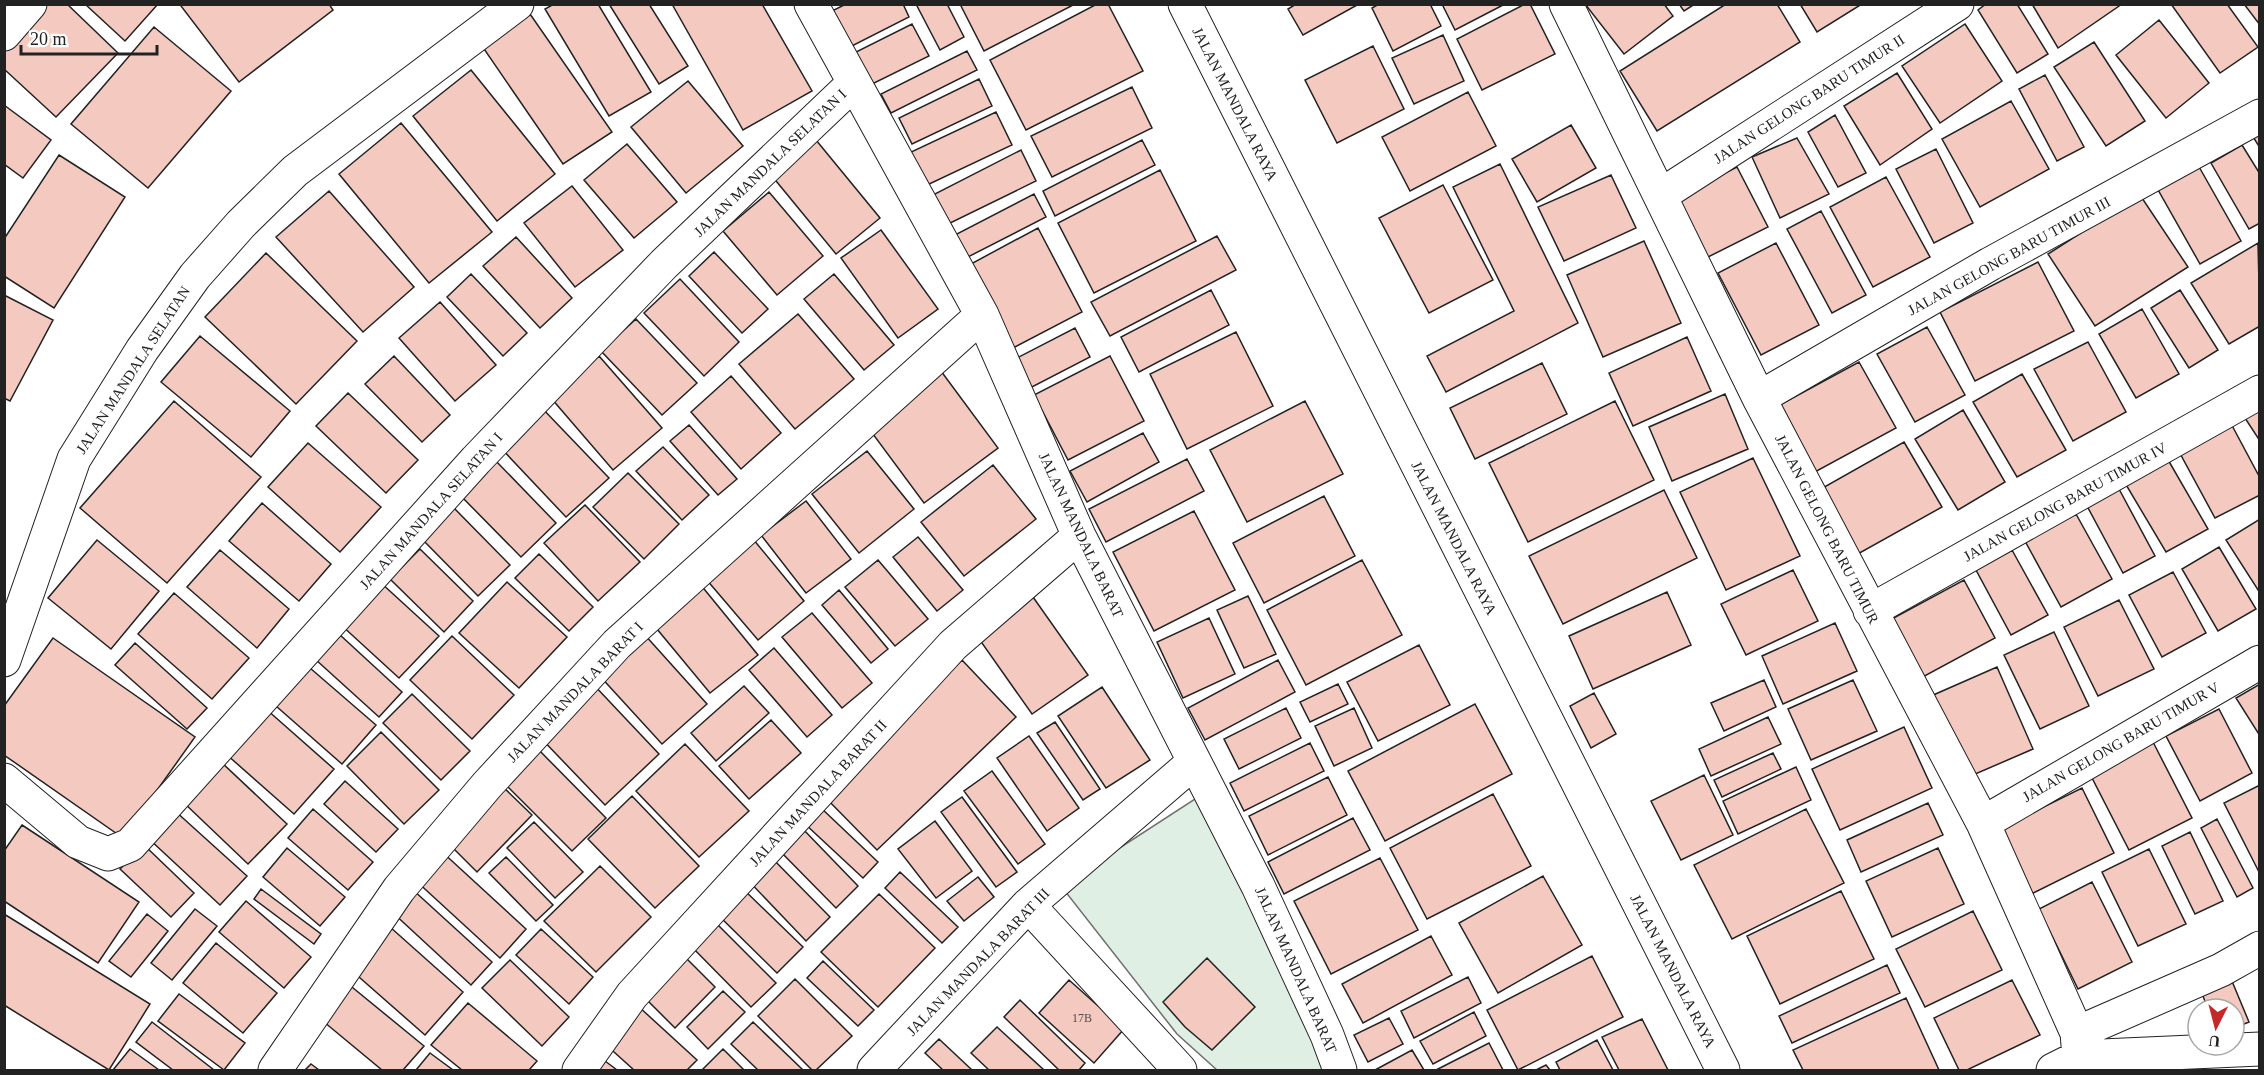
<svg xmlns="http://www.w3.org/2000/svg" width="2264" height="1075" viewBox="0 0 2264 1075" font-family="Georgia,serif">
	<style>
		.green { fill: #e0efe3; stroke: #6f6f6f; stroke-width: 1.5 }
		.building { fill: #f3c9c0; stroke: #222; stroke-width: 1.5 }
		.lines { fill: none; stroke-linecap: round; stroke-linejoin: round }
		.street-casing { stroke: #222; stroke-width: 35 }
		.secondary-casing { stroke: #222; stroke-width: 35 }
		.street { stroke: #fff; stroke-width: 33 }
		.secondary { stroke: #fff; stroke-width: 33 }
		.labels { text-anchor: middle; stroke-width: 4.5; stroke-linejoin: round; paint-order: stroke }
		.number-label { font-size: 12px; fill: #564c4a }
		.street-label { font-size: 15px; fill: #222; stroke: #fff }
	</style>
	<rect width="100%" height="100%" fill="#fff"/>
	<path class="green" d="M1198,797l148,273h-129l-40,-36 -116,-148z"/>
	<path class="building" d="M37,4h30l51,49 -62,64 -52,-48v-31z
		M85,4h73l-33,37z
		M182,4h147l4,6 -94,72 -58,-76z
		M554,4h44l53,88 -42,24 -64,-107z
		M609,4h40l39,62 -29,18z
		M672,4h90l50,87 -69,39z
		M846,4h57l6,13 -63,32 -18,-36z
		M916,4h31l17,33 -24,13z
		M960,4h115l-91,47z
		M1097,4h11l35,67 -117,59 -36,-70z
		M1296,4h63l-56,31 -15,-26z
		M1379,4h51l11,22 -48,25 -21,-43z
		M1442,4h63l-50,26z
		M1525,4h5l25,50 -73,36 -25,-51z
		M1585,4h79l9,12 -49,38z
		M1679,4h16l-11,7z
		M1726,4h51l23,38 -143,89 -37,-60z
		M1800,4h62l-45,28z
		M1986,4h31l31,50 -31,19 -39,-63z
		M2032,4h90l-64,44z
		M2171,4h56l31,43 -38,26z
		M2244,4h16v21z
		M530,14l82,118 -49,32 -81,-118z
		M2159,20l50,63 -43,35 -50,-63z
		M912,24l17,32 -65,32 -16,-32z
		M1965,24l37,57 -62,42 -38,-57z
		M154,27l77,64 -83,97 -77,-64z
		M1443,35l21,46 -50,23 -22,-46z
		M2094,42l51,79 -39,25 -52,-79z
		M1373,46l31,63 -67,34 -32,-63z
		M967,51l10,19 -86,43 -10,-19z
		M471,70l84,104 -58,47 -84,-105z
		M1897,73l35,56 -52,36 -36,-59z
		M2045,75l39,72 -27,14 -38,-72z
		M979,79l13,27 -80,38 -13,-26z
		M688,81l55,65 -57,47 -55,-66z
		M1132,87l20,41 -100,49 -21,-41z
		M1468,92l28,54 -86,45 -28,-54z
		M2011,101l38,68 -69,38 -38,-68z
		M4,105l47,35 -28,38 -19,-14z
		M996,112l16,33 -87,41 -16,-33z
		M1835,115l31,58 -28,14 -30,-55z
		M401,123l91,109 -63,51 -90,-109z
		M1571,125l25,43 -59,34 -25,-43z
		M2260,127v21l-10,-16z
		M1797,138l32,56 -49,24 -28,-61z
		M816,140l64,78 -44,36 -64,-78z
		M1142,140l13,25 -100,51 -12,-25z
		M627,144l50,58 -43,36 -50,-58z
		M2242,145l18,29v49l-11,6 -38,-66z
		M1936,149l37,74 -39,20 -38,-74z
		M1021,150l15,31 -94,46 -15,-29z
		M59,155l66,42 -71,111 -50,-32v-37z
		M1500,164l78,159 -132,69 -19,-36 87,-45 -61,-124z
		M2198,165l43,76 -41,23 -43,-76z
		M1737,167l31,60 -62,31 -31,-60z
		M1160,170l36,71 -102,52 -36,-70z
		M1611,175l25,53 -72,33 -26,-54z
		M1886,177l44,80 -57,30 -43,-80z
		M1443,185l50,95 -64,33 -50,-95z
		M572,186l51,64 -48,37 -51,-64z
		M329,191l85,96 -51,45 -87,-95z
		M769,192l54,64 -46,39 -54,-64z
		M1034,194l12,23 -84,43 -11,-23z
		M2140,195l48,72 -93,59 -47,-72z
		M1821,211l45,84 -34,18 -45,-84z
		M1038,228l44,84 -69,36 -44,-83z
		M881,230l57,79 -40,29 -57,-80z
		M1217,236l19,34 -126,66 -19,-34z
		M516,237l56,61 -32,30 -57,-62z
		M1644,241l37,82 -78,34 -36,-82z
		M1776,243l43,82 -58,30 -43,-82z
		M2258,243l2,83 -31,18 -38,-61z
		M714,252l54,57 -26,24 -53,-57z
		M266,253l91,88 -61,63 -91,-87z
		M2038,262l36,69 -99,50 -35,-69z
		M471,274l56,59 -24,23 -56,-59z
		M834,274l60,71 -30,25 -60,-71z
		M680,279l59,63 -35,34 -60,-63z
		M1211,290l18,35 -90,47 -18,-35z
		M2180,290l38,60 -29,18 -38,-60z
		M4,295l49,25 -43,81 -6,-3z
		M440,302l56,63 -41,36 -56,-63z
		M2142,309l37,65 -43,24 -37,-64z
		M798,314l56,65 -59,50 -56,-65z
		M636,319l61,64 -35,32 -61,-64z
		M1927,327l38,68 -50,27 -38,-68z
		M1075,328l15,29 -60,31 -15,-29z
		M1236,332l37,74 -86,43 -37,-75z
		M200,336l90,75 -39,46 -90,-75z
		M1687,337l24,54 -78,35 -24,-53z
		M2088,342l38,70 -53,29 -39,-72z
		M394,356l56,59 -28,27 -57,-58z
		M599,356l63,72 -49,42 -62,-72z
		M1110,356l34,65 -76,39 -34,-65z
		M1859,362l37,66 -83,45 -37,-66z
		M1542,363l25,51 -92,45 -25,-51z
		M938,367l60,81 -74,55 -60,-81z
		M2022,374l44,76 -49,27 -44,-75z
		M731,376l50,57 -40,36 -50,-57z
		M348,393l70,67 -32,33 -70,-67z
		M1725,394l23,55 -76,32 -23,-54z
		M2260,400v41l-19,-29z
		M174,401l87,76 -94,106 -87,-75z
		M1305,401l38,73 -96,48 -37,-72z
		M1615,401l39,79 -126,62 -39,-79z
		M540,406l69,72 -43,39 -68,-72z
		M1963,410l42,72 -47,28 -43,-71z
		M2228,418l32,60v17l-45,23 -39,-72z
		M689,425l48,54 -19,16 -48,-54z
		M1143,433l16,29 -72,40 -17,-31z
		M1904,442l38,65 -86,48 -37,-65z
		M308,443l73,64 -41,45 -72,-65z
		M663,447l46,48 -27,25 -46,-49z
		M867,451l47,58 -55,44 -47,-59z
		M1753,458l47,98 -74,34 -46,-98z
		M2167,458l41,71 -42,23 -41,-69z
		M494,459l62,64 -35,34 -63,-64z
		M1187,459l17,32 -98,51 -17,-33z
		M993,465l43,54 -72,57 -43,-54z
		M628,473l51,51 -35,35 -51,-52z
		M2119,489l36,67 -32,17 -36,-67z
		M1664,490l33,68 -134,66 -34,-68z
		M1324,496l31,60 -91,47 -31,-60z
		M806,501l45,58 -45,34 -45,-58z
		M262,503l69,61 -32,37 -70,-60z
		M585,505l55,57 -42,39 -54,-58z
		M453,507l57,58 -32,31 -57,-58z
		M1194,511l41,79 -81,41 -41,-79z
		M2076,514l36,65 -51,28 -36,-66z
		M2260,519v74l-34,-53z
		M918,537l45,53 -26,21 -44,-54z
		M753,539l51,62 -46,39 -52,-61z
		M97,540l62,51 -48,58 -63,-51z
		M2219,547l37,62 -38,22 -36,-62z
		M420,549l53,52 -29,31 -54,-53z
		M220,550l69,59 -32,39 -70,-61z
		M2012,550l36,65 -37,20 -35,-65z
		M539,554l54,53 -24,24 -54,-53z
		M878,560l50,59 -33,27 -50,-59z
		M1362,560l40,75 -96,50 -39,-75z
		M1793,570l25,51 -72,34 -25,-51z
		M2173,572l33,61 -44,24 -33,-62z
		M1964,580l31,58 -76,41 -31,-58z
		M380,582l59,54 -40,42 -59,-54z
		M507,582l60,55 -48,51 -60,-55z
		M700,584l58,71 -48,38 -58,-70z
		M839,590l49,59 -17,14 -49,-58z
		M1667,592l24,53 -98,44 -24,-53z
		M174,593l75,65 -37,41 -74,-65z
		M1248,596l28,58 -32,14 -27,-58z
		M1033,597l55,78 -56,39 -55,-78z
		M2119,600l35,69 -56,27 -34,-69z
		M812,613l60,70 -30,25 -60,-71z
		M1209,618l26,56 -52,24 -26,-56z
		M1835,623l22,48 -74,33 -21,-48z
		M2054,632l35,74 -49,23 -36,-74z
		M339,634l63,58 -23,25 -64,-58z
		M644,634l63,70 -45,40 -64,-70z
		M452,636l62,59 -42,44 -62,-59z
		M53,638l142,99 -72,101 -119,-83v-49z
		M135,643l72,65 -20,21 -72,-64z
		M1419,645l31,60 -72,36 -31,-59z
		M774,648l58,67 -25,22 -58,-67z
		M962,660l54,57 -139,133 -55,-56z
		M1278,660l17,32 -90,48 -17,-32z
		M1997,667l36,82 -67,29 -35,-82z
		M310,668l66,57 -34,39 -66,-58z
		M1764,680l12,27 -52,24 -13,-28z
		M1853,680l24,51 -66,29 -23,-51z
		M592,683l67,71 -54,51 -68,-71z
		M1338,684l10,20 -38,18 -10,-20z
		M2260,684v52l-24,-38z
		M744,686l25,27 -53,48 -25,-28z
		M1102,687l48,73 -44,28 -48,-72z
		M1594,693l22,41 -25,14 -21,-42z
		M412,694l58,57 -29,29 -58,-57z
		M1475,704l37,70 -127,67 -37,-70z
		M1286,708l15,30 -62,31 -15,-30z
		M1354,708l18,40 -38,18 -19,-40z
		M266,709l68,60 -40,45 -68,-60z
		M2219,709l33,64 -52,28 -34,-65z
		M1768,717l13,27 -70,32 -12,-27z
		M771,720l30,33 -52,46 -30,-33z
		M1055,722l45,67 -17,11 -46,-67z
		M1904,727l28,61 -92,42 -28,-61z
		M381,732l58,58 -35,34 -57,-58z
		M1029,736l50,72 -32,23 -50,-73z
		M531,742l75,76 -34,33 -75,-75z
		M2153,742l39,76 -63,32 -39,-76z
		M1310,743l14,28 -80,40 -14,-28z
		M685,744l64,67 -50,46 -63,-66z
		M1773,753l8,16 -59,28 -8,-17z
		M220,761l67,63 -39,40 -66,-63z
		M1796,767l15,33 -73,34 -15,-33z
		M992,771l53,73 -27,20 -54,-73z
		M1704,775l29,60 -52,25 -30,-59z
		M1328,777l19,38 -79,40 -19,-39z
		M345,781l53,48 -22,23 -52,-48z
		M499,783l33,32 -55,57 -33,-33z
		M2260,785v89l-36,-71z
		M2082,788l32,65 -91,45 -32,-65z
		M1493,794l38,72 -104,53 -37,-71z
		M632,796l67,70 -44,42 -67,-69z
		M962,797l55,75 -21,15 -55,-75z
		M1928,803l15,32 -82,37 -14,-32z
		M820,807l58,55 -15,16 -59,-55z
		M313,809l60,53 -25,28 -60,-52z
		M1806,809l38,74 -112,56 -38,-74z
		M174,810l73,66 -27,29 -72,-67z
		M1353,818l17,32 -86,44 -16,-32z
		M2217,819l36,69 -16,9 -36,-69z
		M935,821l37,50 -36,27 -38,-49z
		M534,822l49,50 -28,26 -48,-50z
		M22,825l117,77 -41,61 -94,-62v-50z
		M800,826l58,60 -22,22 -59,-60z
		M2190,832l33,69 -28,13 -33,-68z
		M144,845l50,48 -23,24 -51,-48z
		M287,848l58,49 -25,29 -57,-49z
		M1938,848l26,56 -72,33 -26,-56z
		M2149,849l37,75 -48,22 -36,-74z
		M440,850l86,79 -26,29 -86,-79z
		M767,853l63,64 -24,24 -62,-65z
		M506,857l47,48 -17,16 -47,-48z
		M1380,858l38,72 -87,44 -37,-73z
		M600,866l51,51 -55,55 -52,-51z
		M900,872l58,55 -16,16 -57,-55z
		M1543,876l39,69 -84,48 -39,-70z
		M978,877l16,20 -30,24 -17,-20z
		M2092,882l40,80 -54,27 -39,-80z
		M739,885l64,62 -26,26 -64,-63z
		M261,889l60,45 -7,10 -60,-45z
		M412,889l80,73 -21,23 -80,-74z
		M1841,891l33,68 -94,45 -33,-68z
		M879,894l56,54 -57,59 -57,-55z
		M246,901l65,56 -27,31 -65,-56z
		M195,909l22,17 -45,54 -21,-17z
		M1973,911l29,59 -77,37 -29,-58z
		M4,914l146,90 -41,66 -105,-65z
		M147,914l21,17 -37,46 -22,-16z
		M711,918l65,65 -25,24 -64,-65z
		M390,927l73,65 -38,43 -74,-65z
		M541,929l52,48 -24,27 -53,-49z
		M1431,936l21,39 -89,48 -21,-39z
		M216,943l61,50 -34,40 -60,-50z
		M683,955l32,32 -40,41 -33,-33z
		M1592,956l31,61 -105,53 -31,-60z
		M1207,958l48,49 -43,43 -27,-23 -22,-25z
		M510,960l59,57 -27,29 -60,-58z
		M823,961l51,49 -16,16 -51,-48z
		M1887,965l13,28 -108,50 -13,-27z
		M2229,974l20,48 -15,6v-19h-26l-9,-23z
		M1468,977l13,26 -67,35 -13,-27z
		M795,979l57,57 -36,34h-4l-54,-54z
		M1069,980l55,49 -30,34 -55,-50z
		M2012,980l28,55 -73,35h-8l-25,-52z
		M347,983l77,63 -21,24h-21l-64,-53z
		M723,991l22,21 -37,37 -21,-22z
		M179,994l66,49 -21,27 -66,-49z
		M1906,998l33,72h-136l-10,-20z
		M1020,1000l65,63 -6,7h-20l-55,-53z
		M468,1003l69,58 -8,9h-67l-31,-25z
		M638,1006l59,54 -10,10h-53l-30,-27z
		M1474,1012l12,24 -53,28 -13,-23z
		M1389,1018l14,26 -35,18 -14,-27z
		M1642,1019l26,51h-49l-17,-33z
		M152,1022l62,48h-41l-37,-28z
		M753,1022l50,48h-45l-27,-26z
		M997,1027l47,43h-55l-18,-17z
		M939,1039l33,31h-29l-18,-17z
		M1597,1040l16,30h-53l-4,-8z
		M1489,1043l14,27h-67z
		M130,1049l29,21h-46z
		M723,1049l21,21h-42z
		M1412,1050l12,20h-49z
		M430,1053l23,17h-37z
		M605,1061l12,9h-21z
		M311,1064l8,6h-14z
		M1546,1065l4,5h-14z"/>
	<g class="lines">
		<defs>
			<path id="street" d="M811,4l171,311 97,221 179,350 69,149 13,35
				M1566,4l193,394 224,425 94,210 2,24
				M4,34l26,-30
				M1661,195l296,-191
				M1759,398l231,-134 270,-148
				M1870,611l390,-219
				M4,660l70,-201 68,-109 53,-74 46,-52 54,-53 222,-167
				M4,780l74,62 30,12 22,-9 346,-385 188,-196 190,-181
				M1983,823l277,-161
				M1028,905l152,165
				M2077,1033l144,-63 39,-22
				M275,1070l124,-181 88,-104 130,-141 365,-329
				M579,1070l53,-75 321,-350 126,-109
				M874,1070l154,-165 166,-143
				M2053,1070l26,-13 181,-8"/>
			<path id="secondary" d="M1185,4l538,1066"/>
		</defs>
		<use href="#street" class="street-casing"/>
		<use href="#secondary" class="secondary-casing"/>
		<use href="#street" class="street"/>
		<use href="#secondary" class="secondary"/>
	</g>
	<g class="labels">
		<g class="number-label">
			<text x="1082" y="1022">17B</text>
		</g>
		<g class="street-label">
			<text transform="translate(1809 99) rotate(-33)" y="5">JALAN GELONG BARU TIMUR II</text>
			<text transform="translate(1235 104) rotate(63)" y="5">JALAN MANDALA RAYA</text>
			<text transform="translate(770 163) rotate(-44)" y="5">JALAN MANDALA SELATAN I</text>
			<text transform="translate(2009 256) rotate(-29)" y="5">JALAN GELONG BARU TIMUR III</text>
			<text transform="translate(133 370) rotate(-57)" y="5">JALAN MANDALA SELATAN</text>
			<text transform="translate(2065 502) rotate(-29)" y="5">JALAN GELONG BARU TIMUR IV</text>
			<text transform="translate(431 511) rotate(-48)" y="5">JALAN MANDALA SELATAN I</text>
			<text transform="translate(1827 529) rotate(63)" y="5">JALAN GELONG BARU TIMUR</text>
			<text transform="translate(1081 535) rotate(65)" y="5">JALAN MANDALA BARAT</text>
			<text transform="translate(1454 538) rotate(63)" y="5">JALAN MANDALA RAYA</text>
			<text transform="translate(575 692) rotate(-46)" y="5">JALAN MANDALA BARAT I</text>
			<text transform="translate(2121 742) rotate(-30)" y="5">JALAN GELONG BARU TIMUR V</text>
			<text transform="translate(818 793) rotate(-47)" y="5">JALAN MANDALA BARAT II</text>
			<text transform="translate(978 962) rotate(-46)" y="5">JALAN MANDALA BARAT III</text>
			<text transform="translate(1296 970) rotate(66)" y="5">JALAN MANDALA BARAT</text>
			<text transform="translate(1673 971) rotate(63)" y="5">JALAN MANDALA RAYA</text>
		</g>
	</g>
	<rect width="2264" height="1075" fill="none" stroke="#222222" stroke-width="12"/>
	<g transform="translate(2216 1027) rotate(186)"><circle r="28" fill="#ffffff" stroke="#a7a7a7" stroke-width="1.5"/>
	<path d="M0-4.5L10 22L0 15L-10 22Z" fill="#c62828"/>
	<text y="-9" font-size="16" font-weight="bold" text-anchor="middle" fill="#222222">U</text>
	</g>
	<path d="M21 45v9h136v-9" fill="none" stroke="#222222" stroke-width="3"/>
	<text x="30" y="45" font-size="18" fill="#222222" stroke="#ffffff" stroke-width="4.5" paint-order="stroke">20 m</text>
</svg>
